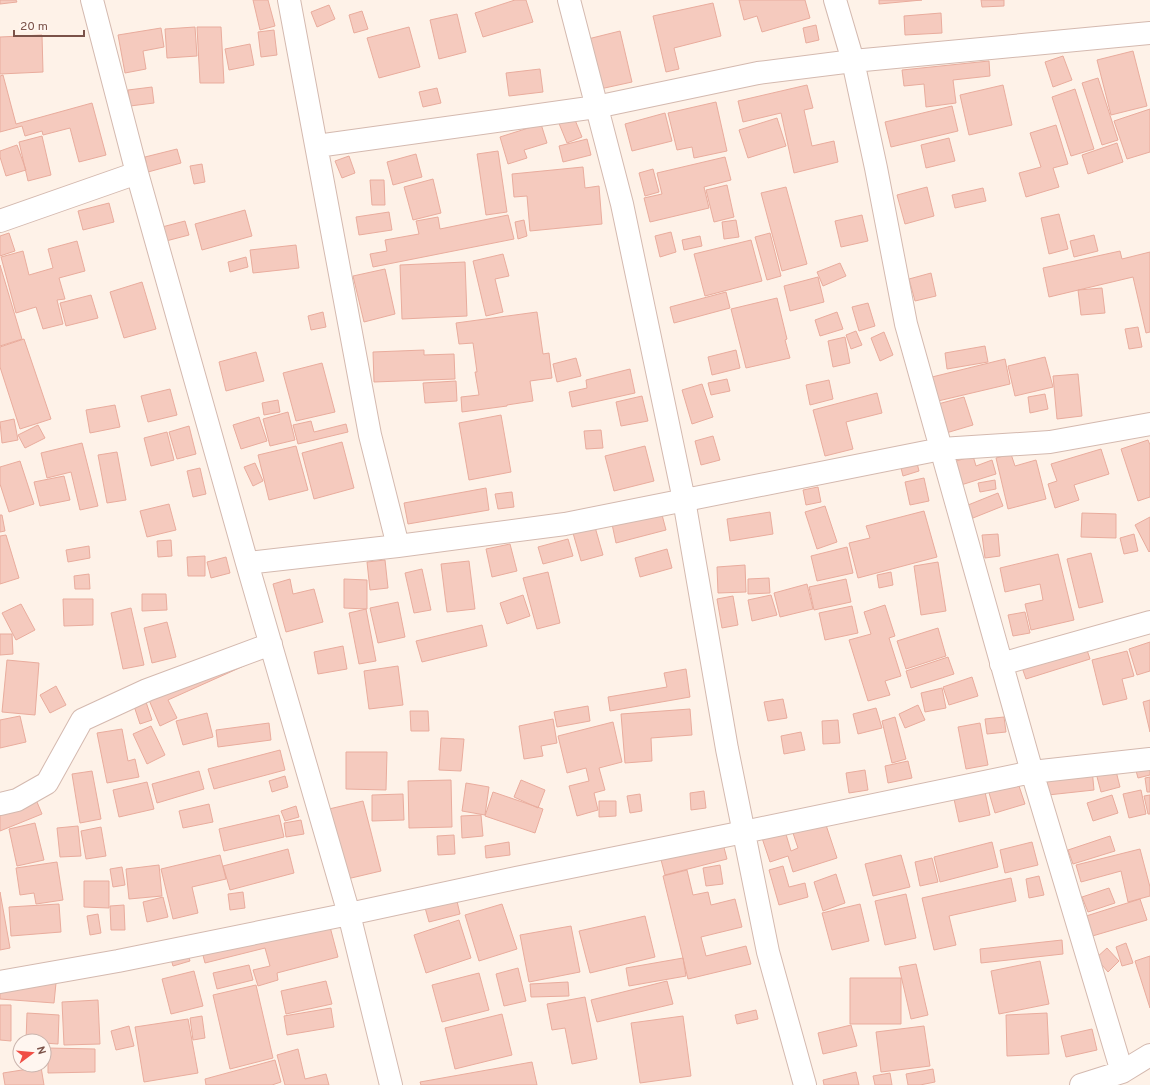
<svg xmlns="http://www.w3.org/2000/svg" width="1150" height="1085" viewBox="0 0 1150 1085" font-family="Overpass,sans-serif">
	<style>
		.building { fill: #f5cabe; stroke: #e9ac9d }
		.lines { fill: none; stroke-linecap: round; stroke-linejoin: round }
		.minor-casing { stroke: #d4b9af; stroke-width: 24 }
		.minor { stroke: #fff; stroke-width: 22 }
	</style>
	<rect width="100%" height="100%" fill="#fef2e8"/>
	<path class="building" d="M0,0h16l1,2 -17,2z
		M253,0h15l7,26 -15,4z
		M515,0h11l7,22 -50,15 -8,-24z
		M739,0h66l5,18 -48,14 -5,-16 -13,4z
		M879,0h43l-43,4z
		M981,0h23v6l-22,1z
		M713,3l8,33 -47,12 5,21 -13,3 -13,-56z
		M329,5l6,14 -18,8 -6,-15z
		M362,11l6,18 -14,4 -5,-18z
		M941,13l1,20 -37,2 -1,-19z
		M457,14l9,38 -27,7 -9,-39z
		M816,25l3,15 -13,3 -3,-15z
		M195,27l2,29 -30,2 -2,-29z
		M197,27h24l3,56h-24z
		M409,27l11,40 -41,11 -12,-40z
		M161,28l3,19 -21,4 3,18 -21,4 -7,-38z
		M274,30l3,25 -16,2 -3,-25z
		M620,31l12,51 -32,7 -12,-50z
		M42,35l1,37 -43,2v-37z
		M250,44l4,21 -25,5 -4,-21z
		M1133,51l14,55 -36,9 -14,-55z
		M1063,56l9,24 -19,7 -8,-25z
		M989,61l1,15 -37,4 3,23 -30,4 -2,-23 -20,2 -2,-16z
		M540,69l3,23 -34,4 -3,-23z
		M3,75l13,49 76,-21 14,52 -27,7 -9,-34 -27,7 -1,-4 -17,5 -3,-10 -22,6v-56z
		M1098,78l20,62 -16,5 -20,-62z
		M807,85l6,23 -9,2 8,36 22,-5 4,21 -44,11 -13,-60 -38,9 -5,-21z
		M1003,85l9,40 -43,10 -9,-40z
		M152,87l2,16 -24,3 -2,-16z
		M437,88l4,15 -18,4 -4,-15z
		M1075,89l19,60 -23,7 -19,-59z
		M716,102l11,49 -33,7 -2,-11 -15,3 -9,-37z
		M952,106l6,25 -67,16 -6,-25z
		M1150,109v43l-23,7 -13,-38z
		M665,113l7,28 -40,10 -7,-27z
		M573,115l9,22 -15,6 -9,-22z
		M777,118l9,28 -38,12 -9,-28z
		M541,124l6,19 -23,7 3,8 -19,6 -8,-27z
		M1056,125l12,39 -15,4 6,19 -33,10 -7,-24 22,-6 -11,-34z
		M42,136l9,39 -23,6 -9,-39z
		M949,138l6,23 -29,7 -5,-23z
		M587,139l4,16 -28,7 -4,-16z
		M1117,143l6,19 -35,12 -6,-19z
		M17,145l9,25 -20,6 -6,-19v-6z
		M177,149l4,14 -33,9 -3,-15z
		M498,151l9,61 -21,3 -9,-61z
		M416,154l6,23 -29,8 -6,-23z
		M349,156l6,17 -13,5 -7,-17z
		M725,157l6,23 -27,7 5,21 -59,14 -6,-24 18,-4 -5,-21z
		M202,164l3,18 -11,2 -4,-18z
		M583,167l2,21 14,-2 3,38 -72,7 -3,-35 -13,1 -2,-23z
		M653,169l6,23 -14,4 -6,-23z
		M433,179l8,34 -28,7 -9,-33z
		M370,180h14l1,25h-13z
		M727,185l7,32 -20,5 -8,-32z
		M786,187l21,77 -25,7 -21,-78z
		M927,187l7,29 -29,8 -8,-29z
		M983,188l3,13 -31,7 -3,-13z
		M109,203l5,19 -31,8 -5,-19z
		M245,210l7,26 -50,14 -7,-26z
		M389,212l3,18 -33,5 -3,-18z
		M1059,214l9,35 -19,5 -8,-36z
		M508,215l6,24 -141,28 -3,-13 17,-3 -2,-11 34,-6 -3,-13 22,-4 2,12z
		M862,215l6,26 -27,6 -6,-26z
		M524,220l3,16 -9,3 -3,-17z
		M736,220l3,17 -15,2 -2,-17z
		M185,221l4,14 -23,6 -4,-14z
		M671,232l5,20 -16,5 -5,-21z
		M9,233l6,18 -15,5v-20z
		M770,233l11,43 -14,4 -12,-43z
		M1094,235l4,16 -24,6 -4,-16z
		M700,236l2,10 -18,4 -2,-10z
		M751,240l11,41 -57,15 -11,-42z
		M77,241l8,30 -26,7 6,21 -8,1 6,24 -20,5 -7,-22 -20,6 -15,-56 22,-6 6,24 24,-7 -5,-19z
		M296,245l3,23 -46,5 -3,-23z
		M1120,251l2,8 28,-7v80l-4,1 -13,-56 -84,20 -6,-29z
		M503,254l6,22 -14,3 8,33 -17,4 -13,-55z
		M246,257l2,10 -18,5 -2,-10z
		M465,262l2,54 -65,3 -2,-54z
		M840,263l6,13 -23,10 -6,-14z
		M0,265l22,74 -22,7z
		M385,269l10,45 -31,8 -11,-46z
		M931,273l5,23 -21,5 -6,-22z
		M818,277l6,25 -34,9 -6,-25z
		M142,282l14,47 -32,9 -14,-46z
		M1102,288l3,25 -24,2 -3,-25z
		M726,292l4,16 -56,15 -4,-16z
		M91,295l7,23 -32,8 -6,-23z
		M777,298l10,41 -2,1 5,18 -44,10 -15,-59z
		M868,303l7,23 -16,5 -7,-24z
		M323,312l3,15 -15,3 -3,-14z
		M537,312l6,42 6,-1 3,25 -22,3 3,20 -26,4v1l-45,6 -1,-15 18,-2 -4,-23h2l-4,-29 -14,1 -3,-21z
		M837,312l6,17 -23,7 -5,-16z
		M1138,327l4,20 -13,2 -4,-20z
		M856,331l6,14 -11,4 -5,-14z
		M884,332l9,23 -13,6 -9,-23z
		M845,337l5,26 -17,4 -5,-26z
		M24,339l27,80 -31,10 -20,-62v-20z
		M985,346l3,16 -41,7 -2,-16z
		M424,350v5l30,-1 1,25 -81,3 -1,-30z
		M736,350l4,18 -28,7 -4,-18z
		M256,352l8,29 -38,10 -7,-29z
		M1045,357l8,30 -38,9 -7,-30z
		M576,358l5,18 -24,6 -4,-18z
		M1005,359l5,25 -72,17 -6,-24z
		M322,363l13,49 -39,9 -13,-48z
		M630,369l5,24 -63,14 -3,-15 18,-4 -1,-8z
		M1078,374l4,42 -25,3 -4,-43z
		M727,379l3,12 -19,4 -3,-12z
		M829,380l4,19 -23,6 -4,-20z
		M456,381l1,20 -32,2 -2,-20z
		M702,384l11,33 -21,7 -10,-34z
		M170,389l7,26 -29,7 -7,-26z
		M877,393l5,20 -36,9 7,27 -28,7 -12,-46z
		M1045,394l3,15 -18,4 -2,-16z
		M642,396l6,25 -27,5 -5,-24z
		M964,397l9,28 -27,8 -8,-29z
		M278,400l2,12 -16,3 -2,-12z
		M115,405l5,22 -30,6 -4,-23z
		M288,412l7,28 -25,6 -7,-27z
		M501,415l10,57 -42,8 -10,-57z
		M259,417l8,24 -26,8 -8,-24z
		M14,419l4,21 -16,3 -2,-21z
		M311,421l3,11 32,-8 2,8 -50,12 -5,-19z
		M38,425l7,13 -20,10 -7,-13z
		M189,426l7,28 -19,5 -8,-27z
		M601,430l2,18 -17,1 -2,-18z
		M167,432l7,28 -23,6 -7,-28z
		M713,436l7,24 -19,5 -6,-24z
		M1148,440l2,5v52l-12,4 -17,-52z
		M342,442l12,46 -40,11 -12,-46z
		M82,443l16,63 -18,4 -9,-38 -24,6 -6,-25z
		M296,446l12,44 -39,10 -11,-45z
		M645,446l9,35 -40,10 -9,-35z
		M1101,449l8,25 -35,11 5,15 -24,8 -7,-24 9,-3 -6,-17z
		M117,452l9,48 -19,3 -9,-48z
		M1011,454l4,12 21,-6 10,39 -38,10 -12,-51z
		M973,456l3,10 16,-6 4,14 -35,11 -8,-23z
		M916,459l3,12 -16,5 -3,-12z
		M20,461l14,43 -25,8 -9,-28v-17z
		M255,463l8,18 -10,5 -9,-19z
		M200,468l6,26 -13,3 -6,-26z
		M64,476l6,24 -30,6 -6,-24z
		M924,478l5,23 -19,4 -5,-23z
		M995,480l1,9 -16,3 -2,-9z
		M818,487l3,15 -15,3 -3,-15z
		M486,488l3,22 -81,14 -4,-21z
		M512,492l2,15 -16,2 -3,-15z
		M998,493l5,13 -30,12 -5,-13z
		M169,504l7,26 -29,7 -7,-26z
		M825,506l12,36 -20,7 -12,-37z
		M661,511l5,19 -50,13 -4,-19z
		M924,511l13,46 -79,21 -9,-35 21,-5 -4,-12z
		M770,512l3,22 -43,7 -3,-22z
		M1082,513l34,1v24l-35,-1z
		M0,515h2l3,16 -5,1z
		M1150,517v34l-1,1 -14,-27z
		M595,527l8,28 -22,6 -8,-28z
		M998,534l2,22 -15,2 -3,-23z
		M1134,534l4,17 -14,3 -4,-16z
		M6,535l13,43 -19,6v-48z
		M568,539l5,17 -30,8 -5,-17z
		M171,540l1,16 -14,1 -1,-16z
		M510,544l7,27 -25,6 -6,-28z
		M89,546l1,12 -22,4 -2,-12z
		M847,547l6,26 -36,8 -6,-25z
		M667,549l5,19 -32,9 -5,-19z
		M1091,553l12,49 -24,6 -12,-49z
		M1058,554l16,66 -43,10 -6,-26 18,-4 -3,-16 -35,8 -5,-24z
		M205,556v20h-17l-1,-19z
		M226,557l4,16 -19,5 -4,-16z
		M385,560l3,28 -18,2 -3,-28z
		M469,561l6,48 -28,3 -6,-48z
		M938,562l8,49 -25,4 -7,-49z
		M745,565l1,27 -28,1 -1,-26z
		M422,569l9,41 -17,3 -9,-40z
		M548,572l12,51 -23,6 -14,-51z
		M891,572l2,13 -14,3 -2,-13z
		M89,574l1,15h-15l-1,-13z
		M769,578l1,15 -22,1v-15z
		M290,579l3,15 21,-5 9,33 -37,10 -13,-48z
		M344,579l23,1v29l-23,-1z
		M846,579l5,23 -37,8 -5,-23z
		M807,584l6,25 -33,8 -6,-24z
		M142,594h24l1,16 -25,1z
		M523,595l7,21 -23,8 -7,-21z
		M771,595l6,20 -25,6 -4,-21z
		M733,596l5,29 -16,3 -5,-29z
		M63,599h30v26l-29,1z
		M398,602l7,35 -27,6 -8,-35z
		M21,604l14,26 -19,10 -14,-27z
		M885,605l10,31 -6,2 12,38 -16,5 5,14 -22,6 -19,-61 22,-6 -7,-22z
		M852,606l6,27 -33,7 -6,-27z
		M131,608l13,57 -21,4 -12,-56z
		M366,609l10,52 -17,3 -10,-51z
		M1025,612l5,21 -17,3 -5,-21z
		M167,622l9,35 -24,6 -8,-35z
		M482,625l5,21 -65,16 -6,-21z
		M938,628l8,28 -40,13 -9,-28z
		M0,634h12l1,20 -13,1z
		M1083,638l7,21 -64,20 -7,-20z
		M1150,642v29l-13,4 -8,-26z
		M343,646l4,23 -29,5 -4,-22z
		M1127,651l7,25 -12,3 5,20 -24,6 -11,-45z
		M948,657l6,17 -43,14 -5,-17z
		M7,660l32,3 -4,52 -33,-3z
		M257,660l-89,40 9,18 -17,8 -14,-33z
		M398,666l5,39 -34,4 -5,-38z
		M686,669l4,28 -80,14 -2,-14 59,-10 -3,-14z
		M972,677l6,19 -29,9 -6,-18z
		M56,686l10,19 -16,8 -10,-18z
		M942,688l4,20 -21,4 -4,-19z
		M783,699l4,19 -19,3 -4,-19z
		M1150,700v32l-7,-30z
		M146,702l6,18 -12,4 -6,-18z
		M918,705l7,15 -20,8 -6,-14z
		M588,706l2,15 -33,6 -3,-15z
		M876,708l6,20 -24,6 -5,-20z
		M690,709l2,26 -41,3 1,23 -27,2 -4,-49z
		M410,711h18l1,20h-18z
		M207,713l6,24 -30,8 -7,-24z
		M20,716l6,26 -26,6v-28z
		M895,717l11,42 -14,4 -10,-42z
		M1004,717l2,15 -19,2 -2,-15z
		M553,719l4,24 -16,3 2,10 -19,3 -5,-33z
		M838,720l2,23 -17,1 -1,-23z
		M613,722l9,40 -23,6 6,22 -11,3 4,17 -21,6 -8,-30 20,-5 -3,-13 -19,5 -9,-37z
		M269,723l2,17 -53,7 -2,-17z
		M980,723l8,42 -22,4 -8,-42z
		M151,726l14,29 -18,9 -14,-30z
		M122,729l6,32 7,-2 4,18 -32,6 -10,-50z
		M801,732l4,18 -21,4 -3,-18z
		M441,738l23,1 -3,32 -22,-1z
		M280,750l5,20 -71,19 -6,-20z
		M346,752h41l-1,38 -40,-1z
		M908,761l4,17 -24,5 -3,-17z
		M1150,763v12l-12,3 -3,-11z
		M1115,767l5,20 -19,5 -5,-19z
		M1092,769l2,21 -46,5 -2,-22z
		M865,770l3,20 -19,3 -3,-20z
		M92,771l9,48 -21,4 -8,-49z
		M199,771l5,18 -47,14 -5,-19z
		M285,776l3,11 -16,5 -3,-11z
		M1016,777l9,27 -30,9 -8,-27z
		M1150,777v15h-3l-2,-14z
		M451,780l1,47 -43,1 -1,-47z
		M521,780l24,10 -7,18 -24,-11z
		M147,782l7,27 -35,8 -6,-27z
		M466,783l23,4 -4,28 -23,-4z
		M32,790l10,24 -42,17v-27z
		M1141,790l5,24 -17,4 -6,-24z
		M704,791l2,17 -15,2 -1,-17z
		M493,792l50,17 -8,24 -50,-17z
		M985,792l5,23 -31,7 -5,-23z
		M403,794l1,26 -32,1v-26z
		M640,794l2,17 -12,2 -3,-17z
		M1112,795l6,18 -25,8 -6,-18z
		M1150,795v19h-2l-4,-18z
		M363,801l18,70 -34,8 -18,-70z
		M599,801h17v15l-17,1z
		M209,804l4,18 -30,6 -4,-17z
		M296,806l3,11 -14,4 -4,-10z
		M279,815l5,22 -60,14 -5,-22z
		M481,815l2,21 -21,2 -1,-22z
		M823,816l14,42 -44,14 -5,-16 -18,6 -8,-24 23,-7 6,20 7,-3 -7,-21z
		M301,820l3,14 -18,3 -2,-14z
		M35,823l9,37 -27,6 -8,-37z
		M78,826l3,30 -21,1 -3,-29z
		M101,827l5,29 -20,3 -5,-28z
		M454,835l1,19 -17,1 -1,-19z
		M1110,836l5,15 -42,13 -5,-14z
		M722,840l5,19 -62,16 -5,-19z
		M509,842l1,13 -24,3 -1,-12z
		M992,842l6,25 -58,15 -6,-25z
		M1032,842l6,23 -33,8 -5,-23z
		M288,849l6,24 -64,17 -7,-24z
		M1140,849l10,38v9l-22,6 -7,-31 -40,11 -5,-17z
		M220,855l6,24 -34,8 6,26 -25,6 -12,-50z
		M901,855l9,32 -37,9 -8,-32z
		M932,858l6,24 -18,4 -5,-24z
		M57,862l6,38 -27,4 -2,-11 -14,2 -4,-27z
		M159,865l3,31 -33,3 -3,-30z
		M720,865l3,19 -17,2 -3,-18z
		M783,866l6,21 16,-4 3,14 -29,8 -10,-35z
		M122,867l3,18 -12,2 -3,-18z
		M687,870l6,25 15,-3 3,13 24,-6 7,28 -41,10 5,19 40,-10 5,18 -63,15 -25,-103z
		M836,874l9,29 -22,8 -9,-29z
		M1039,876l5,19 -15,3 -3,-19z
		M1011,878l5,23 -67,15 7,29 -22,5 -12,-52z
		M84,881h25v27l-25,-1z
		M1109,888l6,15 -27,9 -6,-15z
		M0,892l10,56 -10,2z
		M243,892l2,16 -15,2 -2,-16z
		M906,894l10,44 -31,7 -10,-44z
		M163,897l5,20 -21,5 -4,-20z
		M456,897l4,17 -31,8 -5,-18z
		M1140,899l7,21 -58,17 -6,-20z
		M59,904l2,28 -50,4 -2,-29z
		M502,904l15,45 -38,12 -14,-46z
		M860,904l9,37 -37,9 -10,-37z
		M124,905l1,25h-14l-1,-24z
		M98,914l3,19 -11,2 -3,-19z
		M645,916l10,41 -65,16 -11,-42z
		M459,920l12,38 -45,15 -12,-38z
		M329,923l9,34 -61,16 1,7 -20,6 -5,-16 17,-4 -5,-18 -60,15 -6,-23z
		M571,926l9,46 -51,10 -9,-47z
		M1062,940l1,14 -82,9 -1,-14z
		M1126,943l7,20 -11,3 -6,-19z
		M186,947l4,14 -17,5 -4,-14z
		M1107,948l12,13 -11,11 -12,-14z
		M1150,956v52l-15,-47z
		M683,958l3,18 -57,10 -3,-18z
		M1040,961l9,43 -50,10 -8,-43z
		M916,964l12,51 -17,4 -12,-52z
		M249,965l4,15 -36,9 -4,-16z
		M518,968l8,33 -22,5 -8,-32z
		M194,971l9,35 -32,8 -9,-35z
		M479,973l10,37 -47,12 -10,-37z
		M0,978l56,5 -2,20 -54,-4z
		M850,978h51v46h-51z
		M326,981l6,23 -46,10 -5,-23z
		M667,981l6,23 -76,18 -6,-22z
		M568,982l1,14 -38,1 -1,-13z
		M256,985l17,73 -43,11 -17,-74z
		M585,997l12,62 -25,5 -7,-36 -13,2 -5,-26z
		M98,1000l2,44 -36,1 -2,-43z
		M0,1005h11v36l-11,-1z
		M331,1008l3,19 -47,8 -3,-19z
		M756,1010l2,9 -21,5 -2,-9z
		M27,1013l32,2 -1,29 -14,-1v-2h-18z
		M1047,1013l2,41 -42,2 -1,-41z
		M502,1014l10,41 -57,14 -10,-41z
		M202,1016l3,22 -12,2 -3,-22z
		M683,1016l8,60 -51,7 -9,-60z
		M188,1019l10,54 -54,9 -9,-55z
		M851,1025l6,21 -34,8 -5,-21z
		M129,1026l5,20 -18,4 -5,-19z
		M924,1026l6,40 -49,6 -5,-40z
		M1092,1029l5,21 -31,7 -5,-21z
		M48,1048l47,1v23l-47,1z
		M298,1049l7,30 21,-5 3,11h-44l-8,-30z
		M275,1060l6,22 -9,3h-66l-1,-6z
		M532,1062l5,23h-116l-1,-3z
		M41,1067l3,18h-39l-2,-12z
		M933,1069l2,13 -15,3h-12l-2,-11z
		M856,1072l3,13h-35l-1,-5z
		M890,1073l2,12h-17l-2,-9z"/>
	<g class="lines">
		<defs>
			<path id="minor" d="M92,0l45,173 110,390 102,351 42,171
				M289,0l81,435 28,111
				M569,0l53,204 62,296 43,249 41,203 37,133
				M835,0l18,61 23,107 30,156 126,448 90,300
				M317,146l279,-39 162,-34 95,-12 297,-28
				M0,221l137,-48
				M247,563l151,-17 167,-22 376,-75 109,-7 100,-18
				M1001,664l149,-42
				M0,804l17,-4 30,-17 35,-63 65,-30 124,-46
				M0,982l118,-21 231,-47 167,-36 228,-46 288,-60 118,-13
				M1081,1085l41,-13 28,-17"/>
		</defs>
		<use href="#minor" class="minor-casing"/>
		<use href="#minor" class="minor"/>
	</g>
	<g transform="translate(32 1053) rotate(74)"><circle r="19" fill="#fff6f0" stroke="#cab4ad"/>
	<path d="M0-3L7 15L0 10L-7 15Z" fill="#f04e45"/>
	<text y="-6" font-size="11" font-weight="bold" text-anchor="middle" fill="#7b5249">N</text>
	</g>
	<path d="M14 30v6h70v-6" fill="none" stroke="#7b5249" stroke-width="2"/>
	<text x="20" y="30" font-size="12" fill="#7b5249" stroke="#fff6f0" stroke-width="3" paint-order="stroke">20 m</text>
</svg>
